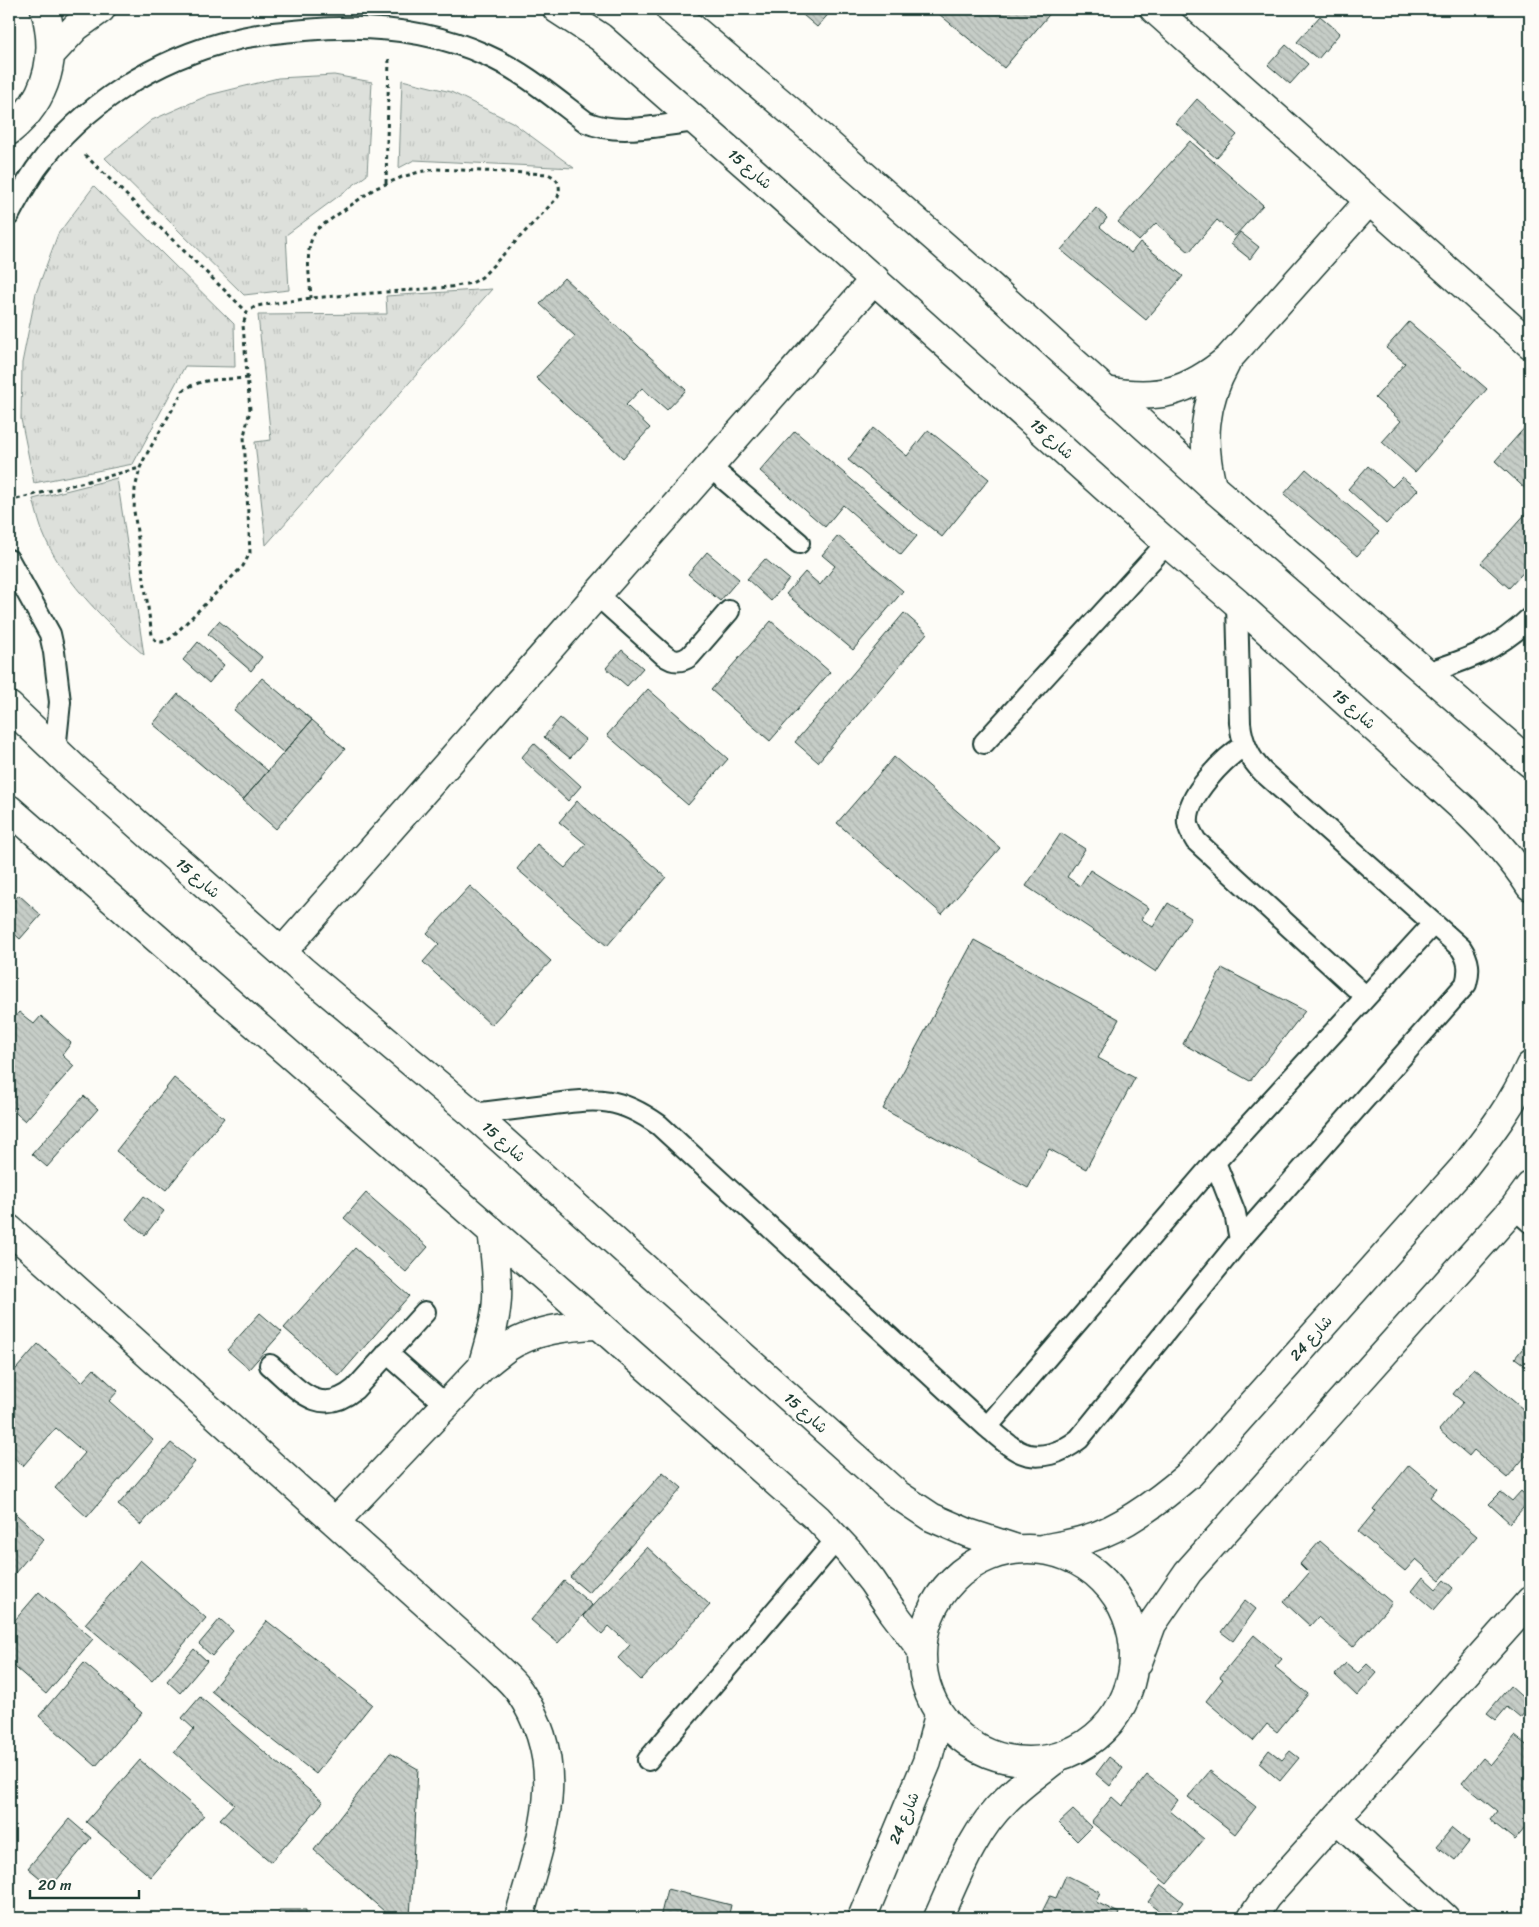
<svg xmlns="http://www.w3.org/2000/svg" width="1539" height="1927" viewBox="0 0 1539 1927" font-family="Sriracha,'Playpen Sans Arabic',sans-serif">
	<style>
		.grass { fill: url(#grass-tufts); stroke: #7e8e88 }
		.building { fill: url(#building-back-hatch); stroke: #1f3d34 }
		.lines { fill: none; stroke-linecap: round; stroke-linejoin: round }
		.service-casing { stroke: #1f3d34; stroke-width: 24 }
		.minor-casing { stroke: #1f3d34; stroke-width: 31 }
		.tertiary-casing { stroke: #1f3d34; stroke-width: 31 }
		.path { stroke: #1f3d34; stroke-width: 3; stroke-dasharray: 4 4; stroke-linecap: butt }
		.service { stroke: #fdfcf7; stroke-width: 20 }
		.minor { stroke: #fdfcf7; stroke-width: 28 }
		.tertiary { stroke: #fdfcf7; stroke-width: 28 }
		.labels { text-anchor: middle; stroke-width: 4.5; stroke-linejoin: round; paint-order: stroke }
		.street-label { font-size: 15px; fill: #1f3d34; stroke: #fdfcf7 }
	</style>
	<defs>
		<pattern id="grass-tufts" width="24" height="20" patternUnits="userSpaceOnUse" patternTransform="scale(1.25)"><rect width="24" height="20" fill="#dde0db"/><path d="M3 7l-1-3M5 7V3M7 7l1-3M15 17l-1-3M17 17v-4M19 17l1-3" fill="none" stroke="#bdc1bd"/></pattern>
		<pattern id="building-back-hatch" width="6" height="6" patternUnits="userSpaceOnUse" patternTransform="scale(1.25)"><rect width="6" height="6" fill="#c6cdc7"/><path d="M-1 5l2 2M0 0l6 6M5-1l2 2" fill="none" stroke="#aab1ac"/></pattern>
	</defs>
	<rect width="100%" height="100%" fill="#fdfcf7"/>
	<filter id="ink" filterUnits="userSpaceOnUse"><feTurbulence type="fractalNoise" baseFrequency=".02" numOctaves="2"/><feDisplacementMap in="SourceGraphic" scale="10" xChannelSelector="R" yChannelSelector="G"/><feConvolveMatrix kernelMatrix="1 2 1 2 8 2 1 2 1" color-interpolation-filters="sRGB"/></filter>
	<g filter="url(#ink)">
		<path class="grass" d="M334,75l38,7 -5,93 -81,60 3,55 -45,5 -139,-137 47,-38 57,-25 69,-17z
			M402,80l49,12 61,30 62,46 -160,-8 -15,8z
			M94,186l140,138 1,43 -50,-1 -52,98 -99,19 -13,-64 1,-56 14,-70 22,-59z
			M492,289l-226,256 -11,-103 16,-2 -13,-125 129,-1 -1,-18z
			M117,478l27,177c-37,-32 -77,-70 -98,-115 -6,-12 -9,-27 -13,-41z"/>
		<path class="building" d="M796,9h37l-16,18z
			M933,9h119l1,1 -49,58z
			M1320,16l20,17 -22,26 -21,-17z
			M1286,45l22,19 -18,20 -22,-19z
			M1197,99l40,36 -21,23 -40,-35z
			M1190,141l73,64 -28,31 -18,-16 -28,32 -33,-29 -17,18 -21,-19z
			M1096,208l11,10 -7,9 31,26 9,-11 43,34 -37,44 -85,-70z
			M1240,232l19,15 -9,12 -19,-15z
			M564,278l122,112 -19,20 -25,-22 -16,17 24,23 -27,30 -87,-80 39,-42 -35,-32z
			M1409,322l78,67 -72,83 -33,-30 19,-21 -26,-23 30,-35 -19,-15z
			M1528,424l2,2v67l-35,-32z
			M873,428l34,28 21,-26 61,49 -47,58 -94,-77z
			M795,431l122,105 -16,19 -58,-50 -18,22 -65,-56z
			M1368,466l24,21 10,-10 16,13 -32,34 -38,-35z
			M1306,469l73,63 -22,24 -73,-62z
			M1530,509v56l-21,23 -28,-25z
			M838,536l65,55 -50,59 -67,-56 19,-22 15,13 15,-19 -13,-11z
			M707,552l32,27 -19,22 -32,-27z
			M765,559l24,20 -18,22 -24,-22z
			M904,613l23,20 -109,129 -23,-20z
			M219,621l43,36 -11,14 -43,-37z
			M771,621l59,51 -60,69 -59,-51z
			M198,642l26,23 -15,18 -26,-23z
			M622,650l21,18 -16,18 -21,-18z
			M262,678l50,42 -28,33 -50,-43z
			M648,689l80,70 -40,46 -81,-70z
			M178,694l90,77 -25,29 -90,-76z
			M560,718l26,22 -16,18 -26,-21z
			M312,720l33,29 -69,80 -33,-29z
			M534,743l47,43 -13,15 -47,-43z
			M894,757l106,91 -58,66 -105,-91z
			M577,801l89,76 -59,69 -90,-77 20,-25 28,24 21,-24 -27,-22z
			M1061,833l24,16 -18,28 13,9 10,-16 59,38 -8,11 12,8 15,-24 23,15 -35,54 -130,-86z
			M470,886l81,75 -60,64 -68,-63 16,-18 -12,-11z
			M19,895l22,20 -21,24 -11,-10v-23z
			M974,940l145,79 -21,39 37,20 -49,91 -37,-20 -21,39 -145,-79z
			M1222,968l83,43 -55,70 -67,-37z
			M19,1012l15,12 7,-8 30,27 -9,12 12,11 -49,55 -16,-14v-83z
			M174,1078l50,40 -58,72 -50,-39z
			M84,1096l14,13 -51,58 -15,-13z
			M366,1193l62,54 -22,25 -62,-54z
			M144,1196l20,15 -19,24 -19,-16z
			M355,1248l54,48 -70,80 -55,-48z
			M260,1313l22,19 -33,37 -22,-19z
			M1530,1339v30l-15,-11z
			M38,1344l44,38 12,-13 24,22 -9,10 44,39 -66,77 -32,-29 30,-35 -29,-25 -33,38 -14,-13v-76z
			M1474,1368l56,47v36l-23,27 -33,-28 -5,6 -30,-26 24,-28 -10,-8z
			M171,1443l24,19 -54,63 -23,-20z
			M1409,1465l28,23 -7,9 47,39 -37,44 -24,-21 -11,12 -47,-39 17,-21 -2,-2z
			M663,1472l19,16 -93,105 -19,-16z
			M1521,1491l9,9 -20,23 -21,-19 12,-12 11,9z
			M9,1508l35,31 -35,41z
			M1320,1541l72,62 -39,44 -35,-30 -8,9 -26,-24 25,-29 -9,-9z
			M647,1547l63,58 -69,75 -23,-22 12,-13 -21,-19 -7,8 -19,-18z
			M140,1560l66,58 -54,63 -67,-57z
			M1423,1577l13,12 8,-9 9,8 -19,22 -22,-19z
			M564,1581l28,24 -34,38 -27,-23z
			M39,1592l54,47 -47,55 -37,-32v-35z
			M1245,1600l11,9 -23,32 -12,-9z
			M220,1619l13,12 -21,25 -13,-12z
			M267,1621l105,83 -56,70 -105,-83z
			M1254,1635l28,24 -7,8 33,27 -31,38 -10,-8 -14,17 -47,-40 17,-22 -3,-2z
			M194,1649l13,12 -27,32 -13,-12z
			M84,1663l58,50 -46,53 -57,-50z
			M1346,1663l12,10 9,-9 10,9 -20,23 -22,-21z
			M1510,1686l20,18v2l-10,12 -13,-11 -11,13 -9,-7z
			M200,1697l123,105 -52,60 -51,-43 14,-15 -60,-52 20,-23 -12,-11z
			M1515,1736l15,12v74l-15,18 -25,-20 7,-9 -35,-28 21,-25 8,7z
			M1269,1750l13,10 8,-9 9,7 -19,23 -21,-18z
			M390,1753l28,16 -8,149h-18l-78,-68z
			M1109,1757l14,11 -13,18 -14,-12z
			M140,1760l64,55 -53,62 -65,-55z
			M1210,1771l46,36 -21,27 -47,-37z
			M1147,1775l31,25 -8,11 34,28 -37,45 -76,-62 21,-25 10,9z
			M1073,1810l18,17 -14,14 -18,-18z
			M69,1819l22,19 -40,49 -23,-19z
			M1452,1828l17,14 -14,18 -18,-14z
			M1066,1875l34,17 -4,10 23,11 -2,5h-78l11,-22 6,2z
			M1161,1885l22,17 -12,16h-14l4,-6 -13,-10z
			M667,1889l64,16 -3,13h-68z
			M279,1910h27v8h-27z"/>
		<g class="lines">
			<defs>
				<path id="service" d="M9,215c8,-16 17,-31 27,-46 46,-64 121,-111 198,-129 23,-6 47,-8 71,-10 61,-6 124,-1 181,25 37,16 68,43 100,67 32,14 76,3 110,-1
					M710,467l89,76
					M9,560l41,74 4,18 6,50 -5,49
					M597,595l67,60c9,7 16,8 26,1l39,-45
					M1426,673c43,-14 71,-23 104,-55
					M984,743l183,-200
					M1245,745c-21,13 -60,52 -57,78 1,7 5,13 8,18l170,156
					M473,1114c24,-3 49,-6 73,-9 49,-6 70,-11 113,20l328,302c10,8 20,18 31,24 21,11 45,1 61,-12l161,-199 226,-256c4,-14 3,-24 -5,-36l-198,-176c-14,-14 -21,-29 -23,-49l-3,-120
					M1215,1162l20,51 5,27
					M1514,1208l16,14
					M387,1353l59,52
					M270,1365c27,23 49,54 85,24l70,-77
					M987,1427l228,-265 218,-238
					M648,1760l189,-221"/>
				<path id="minor" d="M1154,9l376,335
					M1106,391c52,9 81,2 122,-32l141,-158
					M1212,487c-11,-47 -9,-82 14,-124
					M282,952l593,-673
					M9,1229l484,435c9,9 19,17 26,27 53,78 22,146 0,227
					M482,1367c6,-22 14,-45 15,-69 1,-23 -2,-44 -5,-67
					M335,1522l147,-155c8,-6 16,-13 24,-19 28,-18 61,-22 93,-23
					M1337,1819l108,99
					M1252,1918l14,-21 264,-296"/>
				<path id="tertiary" d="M557,9l43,28 154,135 413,371 70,60 229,208c24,23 46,47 64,75
					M670,9l132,112 189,166 221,200 318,276
					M51,54l25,-27 25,-18
					M9,131c39,-32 49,-75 36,-122
					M9,706l65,62 229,203 170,143 425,381 33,22 37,16 49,16
					M9,809l590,516 219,194 31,33 23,29 21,31 28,37
					M922 1655a106 106 0 1 1 212 0a106 106 0 1 1-212 0Z
					M1042,1549c15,-3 30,-5 45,-10 37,-11 74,-40 103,-65l275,-308c25,-32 48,-62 65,-100
					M1138,1662l14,-38 36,-52 326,-364 16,-22
					M862,1918l65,-156 12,-47
					M938,1918c18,-40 35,-87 68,-118 15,-16 33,-28 50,-41"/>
			</defs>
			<use href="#service" class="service-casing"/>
			<use href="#minor" class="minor-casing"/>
			<use href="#tertiary" class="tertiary-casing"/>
			<path class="path" d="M85,155l162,157
				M386,183l3,-125
				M248,378c-22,2 -47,-1 -65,13l-38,66 -5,11 -5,21 -1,22 18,124c4,10 13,8 20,2l71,-71 7,-13 -6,-117 6,-26 -7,-85 4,-13 9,-6 55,-8 139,-11 22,-4 10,-6 76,-80c3,-11 1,-18 -10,-23l-112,-5 -17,3 -17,5 -28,12 -57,40c-14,19 -7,47 -6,69
				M9,501l131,-33"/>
			<use href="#service" class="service"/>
			<use href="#minor" class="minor"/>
			<use href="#tertiary" class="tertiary"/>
		</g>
	</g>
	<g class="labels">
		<g class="street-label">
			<text transform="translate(750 169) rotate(41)" y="5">شارع 15</text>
			<text transform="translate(1052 439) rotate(42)" y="5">شارع 15</text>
			<text transform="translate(1354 709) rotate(42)" y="5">شارع 15</text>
			<text transform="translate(198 878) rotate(41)" y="5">شارع 15</text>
			<text transform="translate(504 1142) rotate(42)" y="5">شارع 15</text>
			<text transform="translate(1311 1338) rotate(-48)" y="5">شارع 24</text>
			<text transform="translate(806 1413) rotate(42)" y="5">شارع 15</text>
			<text transform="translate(904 1818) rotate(-67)" y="5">شارع 24</text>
		</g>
	</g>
	<rect width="1539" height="1927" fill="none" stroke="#fdfcf7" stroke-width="30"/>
	<rect x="15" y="15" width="1509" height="1897" fill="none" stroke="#1f3d34" stroke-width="2" filter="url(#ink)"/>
	<path d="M30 1890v8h109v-8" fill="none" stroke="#1f3d34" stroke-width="2.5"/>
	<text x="38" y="1890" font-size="15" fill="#1f3d34" stroke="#fdfcf7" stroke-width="4" paint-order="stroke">20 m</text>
</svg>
